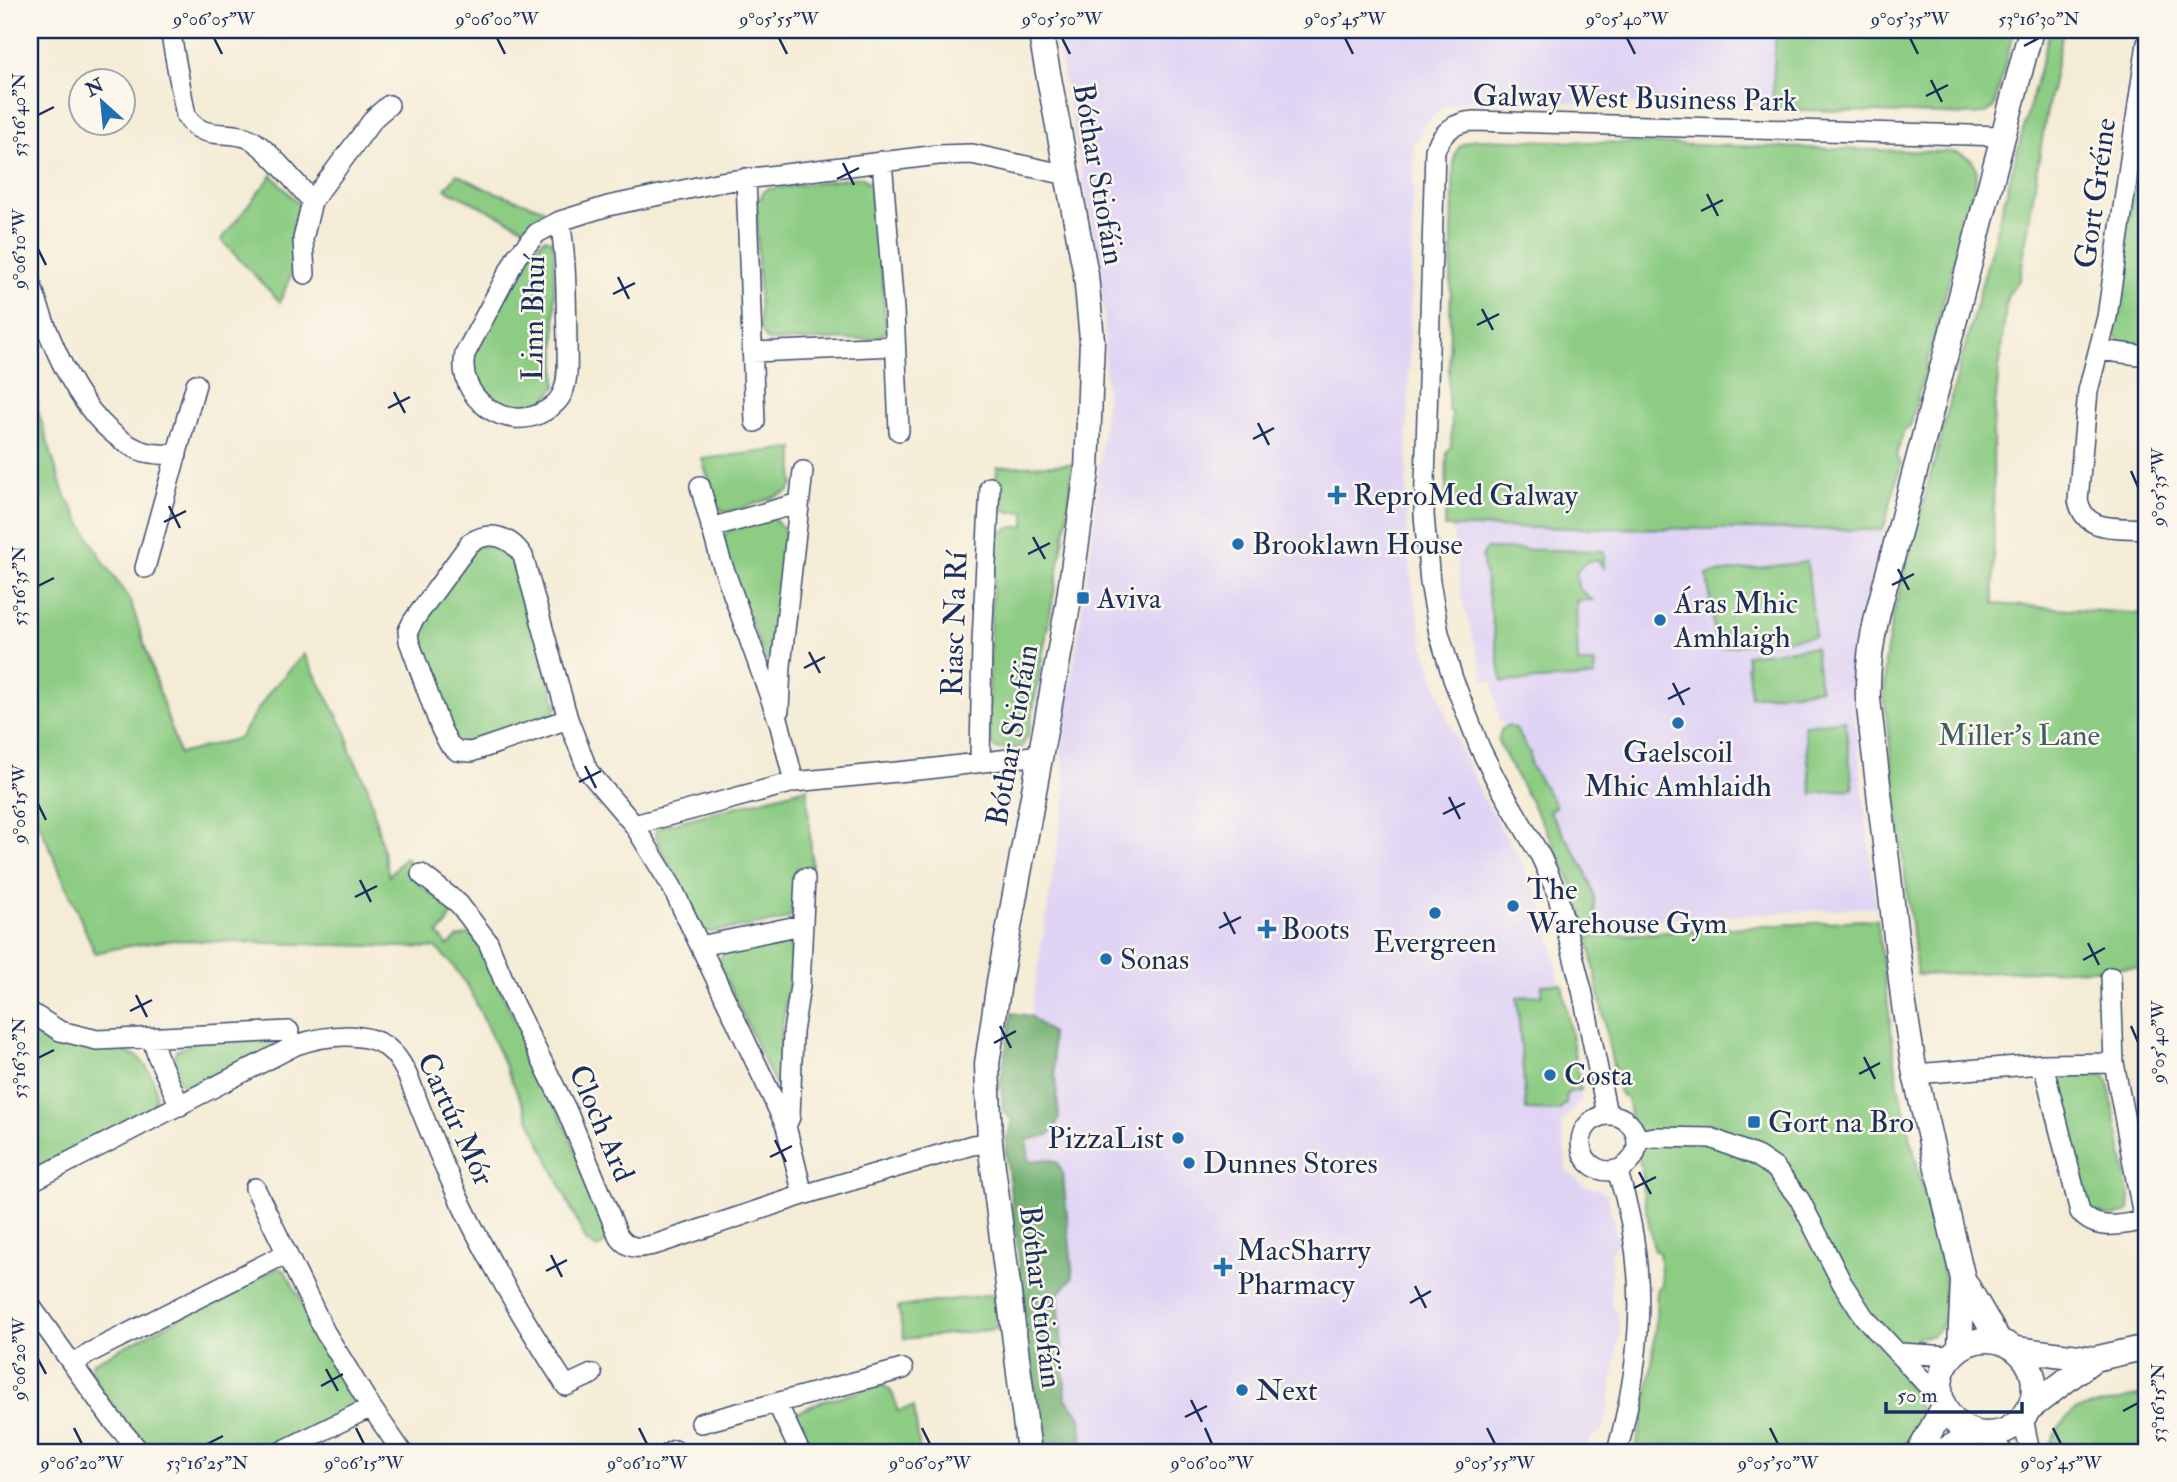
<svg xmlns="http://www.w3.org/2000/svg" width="2177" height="1482" viewBox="0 0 2177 1482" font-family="'IM FELL Double Pica',serif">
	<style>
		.built { fill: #e0d4f4 }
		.green { fill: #8ccc83; stroke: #547e70; stroke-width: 2 }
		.forest { fill: #71b071; stroke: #467068; stroke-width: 2 }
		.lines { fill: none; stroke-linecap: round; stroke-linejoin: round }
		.minor-casing { stroke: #3c4b70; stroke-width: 22 }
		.tertiary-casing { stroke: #3c4b70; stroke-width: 27 }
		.minor { stroke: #fff; stroke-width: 19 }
		.tertiary { stroke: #fff; stroke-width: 24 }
		.ticks { fill: none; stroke: #1b2f5e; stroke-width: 2.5 }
		.poi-dot { fill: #1f6fb2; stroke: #fbf7ec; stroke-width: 2.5 }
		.labels { text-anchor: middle; stroke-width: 5; stroke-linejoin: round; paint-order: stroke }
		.street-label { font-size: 30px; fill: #1b2f5e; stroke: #fbf7ec }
		.poi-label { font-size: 30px; fill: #1b2f5e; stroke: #fbf7ec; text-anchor: start }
		.park-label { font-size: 30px; fill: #3d5e69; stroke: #fbf7ec }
		.neatline { fill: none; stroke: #1b2f5e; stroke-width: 2.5 }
		.ticks-label { font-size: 18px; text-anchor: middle; fill: #1b2f5e }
	</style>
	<rect width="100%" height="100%" fill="#fbf7ec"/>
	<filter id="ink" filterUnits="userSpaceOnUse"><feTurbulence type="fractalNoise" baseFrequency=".0143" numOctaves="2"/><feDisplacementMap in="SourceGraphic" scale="14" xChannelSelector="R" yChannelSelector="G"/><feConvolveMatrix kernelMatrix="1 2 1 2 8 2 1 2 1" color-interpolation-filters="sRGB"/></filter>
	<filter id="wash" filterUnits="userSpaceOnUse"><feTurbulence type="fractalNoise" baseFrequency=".00686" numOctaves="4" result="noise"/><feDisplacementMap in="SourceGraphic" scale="28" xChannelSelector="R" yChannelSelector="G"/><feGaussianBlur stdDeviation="1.57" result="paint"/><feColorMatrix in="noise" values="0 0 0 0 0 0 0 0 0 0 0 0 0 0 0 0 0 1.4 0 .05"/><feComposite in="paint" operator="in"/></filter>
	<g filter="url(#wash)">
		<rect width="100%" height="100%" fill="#f5ecd6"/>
		<path class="built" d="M1055,30h959l-18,71 -2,6 -12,6 -507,-13 -19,2 -16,8 -15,14 -11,22 -8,360 4,66 14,74 23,72 35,78 39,65 27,59 34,180 -21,24 6,46 16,15 17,5 7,5 11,46 -7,12v50l7,13 2,18 -15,92 -15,13 -4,13h-503l-2,-35 -15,-18 -8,-105 15,-17 -44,-116 -2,-21 21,-4 3,-103 -21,-17 37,-228 -6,-38 31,-207 14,-147 -2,-88 -12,-82z
			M1477,139l473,13 12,1 14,13 1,9 -67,251 -6,3 -8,28 5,7 -47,181 -2,51 24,211 -280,16 -8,-28 -89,-176 -6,-37 -8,-1 -23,-82 -10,-72h-7l2,-75 4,-5 1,-33 -4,-5 6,-250 1,-8 8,-9z"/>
		<path class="green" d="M1776,30h238l-20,77 -6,5 -13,3 -203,-6z
			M2050,30h13l-18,91 -25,158 -13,17 -14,129 1,179 153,10v353l-230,8 -33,-278 1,-36 8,-46z
			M2147,99v247l-27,-4 -8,-11z
			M1477,139l473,13c15,1 26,7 27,23l-67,251 -6,3 -8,28 5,7 -18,66 -438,-3 2,-75 4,-5 1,-33 -4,-5 6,-250c3,-14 10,-17 23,-20z
			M457,174l29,15 60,21 3,5 -13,6 -9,8 -82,-40z
			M272,175l30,33 -8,59 -14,35 -59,-62z
			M860,177l6,3 1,3h8l11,148 -10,8 -108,2 -8,-11 -4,-131 5,-1 3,-7 4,-2z
			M545,238l7,3 2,9 2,137c-29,43 -91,15 -83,-29 1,-10 10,-21 14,-29 12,-22 22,-47 36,-68 6,-8 15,-16 22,-23z
			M30,346l8,65 25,80 40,70 28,41 48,152 60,-16 31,-47 34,-37 43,80 3,17 18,36 21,89 16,-19c9,8 6,17 12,25 15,20 55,21 21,52l10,12 10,-9 10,-3 8,4 93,196 41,108 -14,6 -10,-7 -117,-253 -17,-24 -16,-16 -264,-8 -50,7 -27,6 -65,-151z
			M794,448l-1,37 -5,7 -50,18 -13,2 -8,-6 -15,-47z
			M1073,464l-6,56 -39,216 -7,12 -25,1 -5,-6 -2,-22 1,-93 6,-90c7,-11 17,-11 29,-12v-14c-4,-1 -13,1 -18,-1 -15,-5 -10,-32 -10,-44z
			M772,517l12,12 3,8 -12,131 -7,-1 -44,-116v-14l4,-6z
			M499,544l18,16 40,147 -7,9 -82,28 -10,-1 -8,-8 -33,-94v-13l59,-81z
			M1486,549l118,2v17l-6,-7c-11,-2 -17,3 -22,13l2,14 15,12 -17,1 2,62h17l-1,14 -92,5 -20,-125z
			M1807,562l8,74 -99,12 -9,-74z
			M1815,647l5,42 -69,8 -5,-42z
			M1845,720l8,69 -41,5 -8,-69z
			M1507,726l8,2 15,25 1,13 25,40 -7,5 35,56 10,27 2,29 -11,1c-17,-66 -57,-122 -87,-183l3,-11z
			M807,788l5,79 -16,1 -3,43 -3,6 -10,4 -69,11 -9,-2 -43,-85 -4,-13 4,-5z
			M1877,919l21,166 45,188c3,23 10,49 -12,63l-14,1 -17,39c11,12 25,32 19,48 -3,10 -14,20 -20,28h-265c16,-53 22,-108 23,-164l5,-2 -3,-34 -5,-1 -12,-65 1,-8 -16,-79 -8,-6 -3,-11 -28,-145z
			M779,937l12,10v20l-10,68 1,49 -6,2 -58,-124c10,-21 40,-21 61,-25z
			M1562,984l19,106 -14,3 -1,10 -7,8 -33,-1 -9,-113 25,-2v-10z
			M30,1023c30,22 58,26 96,25v5l11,3c12,11 24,33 16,49l4,5 -127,63z
			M283,1040l2,2 -99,51 -15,-27 5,-15 19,-9z
			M2064,1072l35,2 6,2 3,5 22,114 -1,16c-12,9 -28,4 -41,-1l-32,-133 4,-4z
			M278,1268l7,3 69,124 -1,11 -7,7 -76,39h-120c-12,-21 -63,-65 -58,-89z
			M993,1294l4,35 -93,10 -6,-32z
			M883,1385c11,6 12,14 14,26l17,-4 6,45h-110c-7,-12 -18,-25 -14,-39l24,-11z
			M2147,1394v58h-102l15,-27 15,-15z"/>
		<path class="forest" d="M1012,1013l18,3 21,17 8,84c-6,22 -13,18 -32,23l2,21 20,-2 9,4 5,13 10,101 -15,18 8,104 15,18 2,35h-41l-37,-306 7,-26 -9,-9 -2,-32z"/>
	</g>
	<g filter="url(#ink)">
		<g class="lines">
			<defs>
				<path id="minor" d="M170,30l16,86c18,27 40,12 64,23 18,9 47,46 62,62
					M2147,43l-40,274 -19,74 -10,109c7,35 42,26 69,29
					M882,161l12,149 5,121
					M746,178l9,244
					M560,221c7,40 6,82 7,123 0,15 2,33 -4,48 -3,8 -11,15 -18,19 -39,23 -89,-13 -80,-57l52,-98 20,-23 23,-12 48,-15 113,-24 217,-27 34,-1 95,21
					M305,274l-2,-35 9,-38 63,-84 14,-12
					M30,280c18,58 50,144 109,170 11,5 26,4 38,5
					M2099,350l48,6
					M752,352l143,-6
					M700,486l20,72 59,164 15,60
					M711,528l88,-25
					M145,568l51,-184
					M779,710l2,-44 22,-195
					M568,719l-97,33 -14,-1 -8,-7 -8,-15 -32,-88 -1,-10 5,-10 57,-78c20,-13 40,-7 53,13l45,163 20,52 46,54 38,62 114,239 17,69
					M980,762l2,-121 8,-154
					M634,825l160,-43 134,-13 112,-14
					M421,874l38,30 29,38 25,61 54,108 51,124c11,17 24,13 42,8l143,-48 169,-50 18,-2
					M700,946l102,-21
					M2111,977l3,86 30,158
					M30,1012l30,19 37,9 192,-9
					M152,1038l5,17 23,51
					M2043,1064l37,148c17,21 44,12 67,8
					M1915,1074l128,-10 71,-1
					M1607,1114l-25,-124 -25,-97 -16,-36 -45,-77 -16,-32 -27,-69 -14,-46 -9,-51 -6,-67 11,-365c8,-18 19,-28 39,-29l530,15
					M1581 1143a28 28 0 1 1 56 0a28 28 0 1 1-56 0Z
					M786,1126l4,-9 3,-85 7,-46 5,-108
					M1637,1140l17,-3 57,1 46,18 18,12 25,32 42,83 22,34 77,83
					M1617,1170c32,97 26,184 0,282
					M30,1182l266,-137c27,-9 69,-16 93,4 18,15 25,45 34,66 11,28 23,56 36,84 30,63 66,123 104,182l3,5 26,-12
					M255,1188l70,144 46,75 31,45
					M30,1305l81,113 29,34
					M1900,1353l51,3
					M73,1365l16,-12 196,-99
					M777,1403l23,49
					M2023,1418l7,34
					M701,1423l202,-54
					M1986,1434l17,18
					M280,1452l91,-45
					M670,1452l5,-2"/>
				<path id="tertiary" d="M1940 1387a47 47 0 1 1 94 0a47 47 0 1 1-94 0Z
					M1999,1341l-36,-62 -48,-205 -11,-69 -36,-306c-1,-30 3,-58 10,-87l153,-582
					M1960,1348l3,-69
					M2016,1349l78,10 53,-12
					M2030,1408l64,-49
					M1029,1452l-39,-309 -3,-79 12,-82 69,-377 19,-134 5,-131 -6,-65 -46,-245
					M1919,1452l24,-44
					M1941,1452l35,-19"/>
			</defs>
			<use href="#minor" class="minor-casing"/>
			<use href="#tertiary" class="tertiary-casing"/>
			<use href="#minor" class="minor"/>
			<use href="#tertiary" class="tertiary"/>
		</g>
	</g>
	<path class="ticks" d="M214,38l8,16M497,38l8,16M779,38l8,16M1062,38l8,16M1345,38l8,16M1627,38l8,16M1910,38l8,16M2024,46l15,-8M1931,80l11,22M1926,96l22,-11M38,115l16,-8M843,163l11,22M837,179l22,-11M1707,194l11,22M1701,211l22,-11M38,249l8,16M618,277l11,22M613,294l22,-11M1482,309l11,21M1477,325l22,-11M394,392l11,21M388,408l22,-11M1258,423l11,22M1253,439l21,-11M2131,471l7,16M169,506l11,22M164,522l22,-11M1033,537l12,22M1028,554l22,-11M1898,569l11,21M1892,585l22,-11M38,586l16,-8M809,652l11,21M804,668l21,-11M1673,683l11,22M1668,699l22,-11M585,766l11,22M579,782l22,-11M1449,797l11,22M38,804l8,16M1443,814l22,-11M360,880l11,22M355,897l22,-11M1224,912l11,22M1219,928l22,-11M2088,943l11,22M2083,960l22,-12M136,995l11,22M130,1011l22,-11M1000,1026l11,22M2131,1026l7,16M994,1043l22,-12M1864,1057l11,22M38,1058l16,-8M1859,1074l21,-11M775,1140l11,22M770,1157l22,-11M1639,1172l12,22M1634,1188l22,-11M551,1255l11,22M546,1271l21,-11M1415,1286l11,22M1410,1303l21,-12M38,1359l8,15M326,1369l12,22M321,1386l22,-12M1191,1400l11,22M2123,1411l15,-8M1185,1417l22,-11M74,1428l8,16M356,1428l8,16M639,1428l8,16M922,1428l8,16M1205,1428l7,16M1487,1428l8,16M1770,1428l8,16M2053,1428l8,16M207,1444l16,-8"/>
	<g class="poi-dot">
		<path d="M1333.5 484.5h7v7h7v7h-7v7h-7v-7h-7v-7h7z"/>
		<circle cx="1238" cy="544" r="7"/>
		<rect x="1076" y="591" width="14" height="14" rx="3.5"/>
		<circle cx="1660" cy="620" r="7"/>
		<circle cx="1678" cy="723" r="7"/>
		<circle cx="1513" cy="906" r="7"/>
		<circle cx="1435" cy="913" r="7"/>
		<path d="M1263.5 918.5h7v7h7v7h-7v7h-7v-7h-7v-7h7z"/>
		<circle cx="1106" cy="959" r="7"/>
		<circle cx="1550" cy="1075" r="7"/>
		<rect x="1747" y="1115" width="14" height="14" rx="3.5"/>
		<circle cx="1178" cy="1138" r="7"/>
		<circle cx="1189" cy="1163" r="7"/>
		<path d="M1219.5 1256.5h7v7h7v7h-7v7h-7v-7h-7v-7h7z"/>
		<circle cx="1242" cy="1390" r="7"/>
	</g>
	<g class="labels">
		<g class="street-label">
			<text transform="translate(1635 98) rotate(1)" y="10">Galway West Business Park</text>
			<text transform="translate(1099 174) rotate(80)" y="10">Bóthar Stiofáin</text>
			<text transform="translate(2095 193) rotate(-82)" y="10">Gort Gréine</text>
			<text transform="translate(533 318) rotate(-89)" y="10">Linn Bhuí</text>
			<text transform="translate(954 624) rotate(-88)" y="10">Riasc Na Rí</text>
			<text transform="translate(1012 735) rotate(-80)" y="10">Bóthar Stiofáin</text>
			<text transform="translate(456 1119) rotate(65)" y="10">Cartúr Mór</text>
			<text transform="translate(602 1123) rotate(67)" y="10">Cloch Ard</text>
			<text transform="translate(1041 1297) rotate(83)" y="10">Bóthar Stiofáin</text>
		</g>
		<g class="poi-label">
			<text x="1353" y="505">ReproMed Galway</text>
			<text x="1252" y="554">Brooklawn House</text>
			<text x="1097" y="608">Aviva</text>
			<text x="1674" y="613">Áras Mhic<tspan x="1674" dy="34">Amhlaigh</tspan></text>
			<text x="1678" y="762" text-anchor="middle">Gaelscoil<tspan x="1678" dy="34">Mhic Amhlaidh</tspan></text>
			<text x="1527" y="899">The<tspan x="1527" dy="34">Warehouse Gym</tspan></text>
			<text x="1281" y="939">Boots</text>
			<text x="1435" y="952" text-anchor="middle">Evergreen</text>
			<text x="1120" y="969">Sonas</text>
			<text x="1564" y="1085">Costa</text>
			<text x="1768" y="1132">Gort na Bro</text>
			<text x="1164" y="1148" text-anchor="end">PizzaList</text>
			<text x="1203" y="1173">Dunnes Stores</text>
			<text x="1237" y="1260">MacSharry<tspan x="1237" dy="34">Pharmacy</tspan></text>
			<text x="1256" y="1400">Next</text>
		</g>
		<g class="park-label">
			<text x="2019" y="745">Miller's Lane</text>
		</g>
	</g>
	<rect width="2177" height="1482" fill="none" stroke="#fbf7ec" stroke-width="77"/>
	<g transform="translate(102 102) rotate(333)"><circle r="33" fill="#fbf7ec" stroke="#a1a7b3" stroke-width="2"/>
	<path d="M0-5L12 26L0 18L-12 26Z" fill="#1f6fb2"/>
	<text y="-10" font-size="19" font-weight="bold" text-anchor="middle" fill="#1b2f5e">N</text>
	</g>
	<path d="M1886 1402v10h136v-10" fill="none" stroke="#1b2f5e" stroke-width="3.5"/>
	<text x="1897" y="1402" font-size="21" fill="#1b2f5e" stroke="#fbf7ec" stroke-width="5" paint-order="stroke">50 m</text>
	<rect x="38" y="38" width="2100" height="1406" class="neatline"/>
	<g class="ticks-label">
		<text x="214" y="25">9°06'05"W</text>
		<text x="497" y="25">9°06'00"W</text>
		<text x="779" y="25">9°05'55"W</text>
		<text x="1062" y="25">9°05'50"W</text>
		<text x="1345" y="25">9°05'45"W</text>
		<text x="1627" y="25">9°05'40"W</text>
		<text x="1910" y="25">9°05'35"W</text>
		<text x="2039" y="25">53°16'30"N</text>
		<text transform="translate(19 115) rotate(-90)" y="6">53°16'40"N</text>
		<text transform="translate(19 249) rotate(-90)" y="6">9°06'10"W</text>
		<text transform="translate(2158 487) rotate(-90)" y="6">9°05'35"W</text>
		<text transform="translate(19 586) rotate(-90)" y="6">53°16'35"N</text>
		<text transform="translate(19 804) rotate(-90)" y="6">9°06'15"W</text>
		<text transform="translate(2158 1042) rotate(-90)" y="6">9°05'40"W</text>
		<text transform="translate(19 1058) rotate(-90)" y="6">53°16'30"N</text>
		<text transform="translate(19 1359) rotate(-90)" y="6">9°06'20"W</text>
		<text transform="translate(2158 1403) rotate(-90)" y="6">53°16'15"N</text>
		<text x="82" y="1469">9°06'20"W</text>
		<text x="207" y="1469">53°16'25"N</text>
		<text x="364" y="1469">9°06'15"W</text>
		<text x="647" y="1469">9°06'10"W</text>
		<text x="930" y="1469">9°06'05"W</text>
		<text x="1212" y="1469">9°06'00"W</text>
		<text x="1495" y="1469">9°05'55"W</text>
		<text x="1778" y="1469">9°05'50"W</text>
		<text x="2061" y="1469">9°05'45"W</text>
	</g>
</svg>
